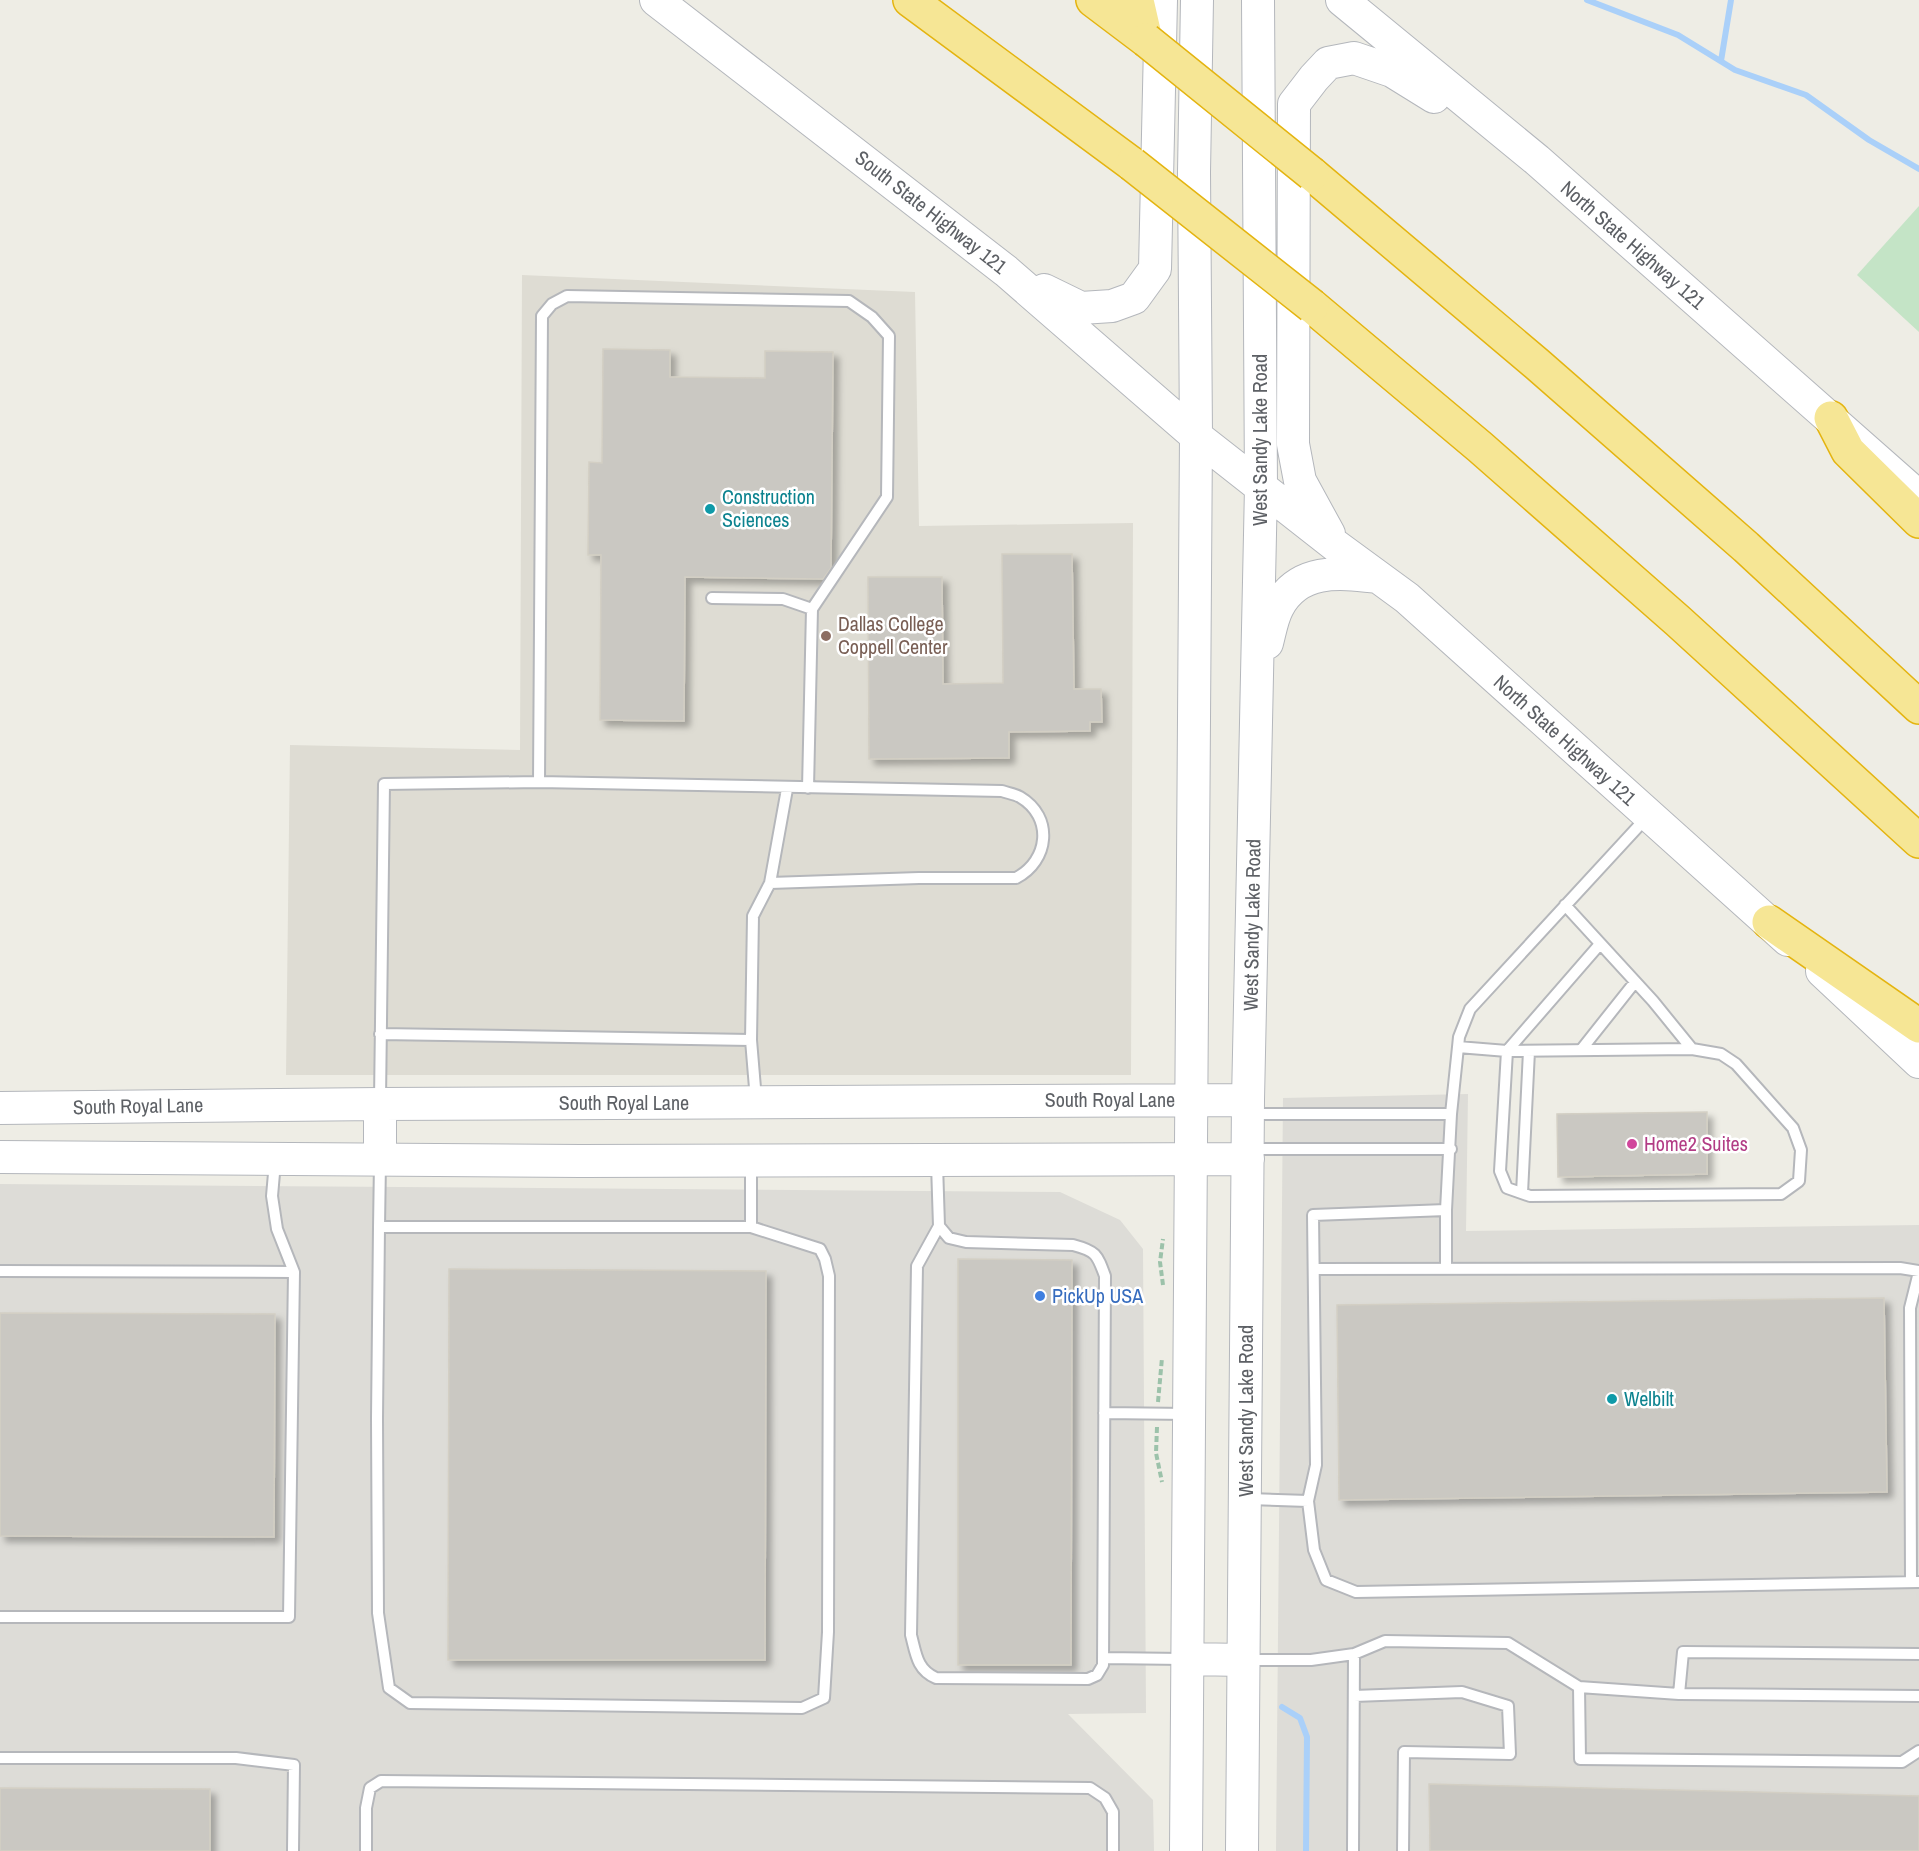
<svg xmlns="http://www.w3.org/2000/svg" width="1919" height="1851" viewBox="0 0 1919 1851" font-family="'Archivo Narrow',sans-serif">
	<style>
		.industrial { fill: #dddcd7 }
		.education { fill: #dedcd3 }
		.green { fill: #c4e4c6 }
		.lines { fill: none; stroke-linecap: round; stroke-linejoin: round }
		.stream { stroke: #aad0f9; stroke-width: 6 }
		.building { fill: #cac8c2; stroke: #d3cfc4; stroke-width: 1.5; filter: url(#shadow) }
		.service-casing { stroke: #b5b7bb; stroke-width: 14 }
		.secondary-casing { stroke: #b4b7bc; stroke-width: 34 }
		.motorway-casing { stroke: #e4b410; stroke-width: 36 }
		.path { stroke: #9cc2aa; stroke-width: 4; stroke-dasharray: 6 3; stroke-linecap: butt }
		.service { stroke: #fff; stroke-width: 10 }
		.secondary { stroke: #fff; stroke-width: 32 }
		.motorway { stroke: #f6e695; stroke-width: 33 }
		.motorway-bridge-casing { stroke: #e4b410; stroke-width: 36; stroke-linecap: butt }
		.motorway-bridge { stroke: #f6e695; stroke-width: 33 }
		.culture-dot { fill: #0f9aa8; stroke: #fff; stroke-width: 2 }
		.education-dot { fill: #8d6e63; stroke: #fff; stroke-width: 2 }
		.hotel-dot { fill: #d1479c; stroke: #fff; stroke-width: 2 }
		.shop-dot { fill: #3f7fe0; stroke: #fff; stroke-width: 2 }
		.labels { text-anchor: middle; stroke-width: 5; stroke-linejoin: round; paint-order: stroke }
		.street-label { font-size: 20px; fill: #5d6065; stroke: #fff }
		.culture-label { font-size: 20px; fill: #0d838f; stroke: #fff; text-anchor: start }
		.education-label { font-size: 20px; fill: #785e54; stroke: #fff; text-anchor: start }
		.hotel-label { font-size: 20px; fill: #b23c85; stroke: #fff; text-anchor: start }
		.shop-label { font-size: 20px; fill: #366cbe; stroke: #fff; text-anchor: start }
	</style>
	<defs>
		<filter id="shadow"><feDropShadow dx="5.5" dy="5.5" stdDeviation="3" flood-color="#0004"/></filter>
	</defs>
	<rect width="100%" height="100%" fill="#eeede5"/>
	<path class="industrial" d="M1468,1094l-2,137 453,-6v626h-643l7,-753z
		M0,1184l1060,8 60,28 23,29 3,464 -78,1 85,86 1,51h-1154z"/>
	<path class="education" d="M522,275l393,17 4,234 214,-3 -2,552h-845l4,-330 230,5z"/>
	<path class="green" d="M1919,206v126l-62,-57z"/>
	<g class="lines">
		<path class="stream" d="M1587,0l91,35 57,35 71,25 63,45 50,29
			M1721,61l10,-61
			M1282,1707l18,11 7,19 -1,114"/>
	</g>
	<path class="building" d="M603,349l67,1v27l95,1v-27l68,1 -2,216 -8,11 -138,-2 -1,144 -84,-1 1,-165h-13l1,-93 13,1z
		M1002,554h70l2,135h27l1,33h-12v9l-81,1v26l-140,1 -1,-182h74l1,107 60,-1z
		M1707,1112v62l-149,3 -1,-63z
		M958,1259l114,1 -1,405h-113z
		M449,1269l317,2 -1,389h-317z
		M1884,1298l3,194 -548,8 -2,-195z
		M0,1313l275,1 -1,223 -274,-1z
		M1429,1784l490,12v55h-489z
		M0,1788l210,1v62h-210z"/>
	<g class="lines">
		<defs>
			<path id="service" d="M712,598l71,1 29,10
				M539,782l3,-466 10,-12 15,-8 282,5 23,16 17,19 -2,161 -75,112 -4,179
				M380,1034l371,6
				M1458,1047l49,4 -7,120 7,17 23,8 251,-2 18,-13 2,-31 -8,-22 -57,-64 -15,-10 -29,-5 -39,-48 -88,-96
				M1581,1050l54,-68
				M1507,1051l185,-2
				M1507,1051l93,-107
				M380,1100l4,-316 155,-2 463,9c5,2 13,3 18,6 34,20 29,64 -4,81h-97l-149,5
				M756,1100l-5,-60 2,-124 17,-33 17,-94
				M1251,1114h200
				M1251,1149h200
				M275,1162l-3,34 5,33 17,43
				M380,1162l-1,65h372v-63
				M937,1164l2,62 10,12 17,4 107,3c23,6 24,9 32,31l-2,389 -6,10 -9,4 -152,-1c-19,-8 -20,-24 -25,-43l6,-369 22,-40
				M1522,1193l7,-142
				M379,1227l-2,192 1,194 11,75 21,15 392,5 22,-10 4,-66 1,-356 -4,-17 -5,-10 -69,-22
				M1446,1268v-58
				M1314,1269l586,-1 19,3
				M0,1271l294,1 -5,345h-289
				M1104,1413l84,1
				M1248,1499l60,2 6,49 12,30 30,12 563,-10
				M1308,1501l8,-36 -3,-250 133,-5 5,-96 7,-67 1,-10 11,-28 177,-192
				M1911,1582l-1,-274 9,-36
				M1103,1658l81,1
				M1245,1660h66l43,-6 31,-13 123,2 71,44 100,7 240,2
				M1579,1687l1,72 322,3 17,-11
				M1679,1694l4,-42 236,2
				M1354,1696l108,-4 46,14 2,48 -106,-2 -1,99
				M0,1758h236l58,7 -1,86
				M366,1851v-43l4,-20 11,-7 709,7 15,10 8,14v39
				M1353,1851l1,-197"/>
			<path id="secondary" d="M656,0l350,271 190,165 140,110 71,52 381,342
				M1342,0l195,160 382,337
				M1044,290l37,18 31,-2 22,-8 21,-29 6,-269
				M1329,534l-29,-53 -7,-37 1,-340 20,-26 14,-15 26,-5 38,13 42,26
				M1267,643c3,-11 5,-25 11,-36 21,-40 63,-34 100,-30
				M1822,971l97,91
				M0,1108l380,-4 868,-4
				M0,1157l581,4 667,-2
				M380,1160v-56
				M1187,1659l57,1
				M1186,1851l10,-1415 -2,-264 3,-172
				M1242,1851l6,-751 13,-613 -3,-487"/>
			<path id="motorway" d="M910,0l222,164
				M1093,0l53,40
				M1135,0l3,5 8,35
				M1312,174l225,190 209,183 173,160
				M1312,306l168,141 198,174 241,220
				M1831,418l17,33 71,70
				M1769,922l150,104"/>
		</defs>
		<use href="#service" class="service-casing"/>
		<use href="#secondary" class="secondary-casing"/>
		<use href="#motorway" class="motorway-casing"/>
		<path class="path" d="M1163,1285l-3,-23 3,-23
			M1158,1402l4,-44
			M1157,1427l-1,26 6,29"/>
		<use href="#service" class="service"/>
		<use href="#secondary" class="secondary"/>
		<use href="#motorway" class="motorway"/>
		<defs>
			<path id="motorway-bridge" d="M1146,40l166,134
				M1132,164l180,142"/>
		</defs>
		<use href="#motorway-bridge" class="motorway-bridge-casing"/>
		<use href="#motorway-bridge" class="motorway-bridge"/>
	</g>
	<g class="culture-dot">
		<circle cx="710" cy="509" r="6"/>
		<circle cx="1612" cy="1399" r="6"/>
	</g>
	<circle class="education-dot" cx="826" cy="636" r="6"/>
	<circle class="hotel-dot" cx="1632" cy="1144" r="6"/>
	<circle class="shop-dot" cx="1040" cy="1296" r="6"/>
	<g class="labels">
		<g class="street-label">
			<text transform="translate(931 212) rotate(38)" y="7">South State Highway 121</text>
			<text transform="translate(1633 245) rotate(41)" y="7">North State Highway 121</text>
			<text transform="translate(1260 440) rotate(-90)" y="7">West Sandy Lake Road</text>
			<text transform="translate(1565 740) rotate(42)" y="7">North State Highway 121</text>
			<text transform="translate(1252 925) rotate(-89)" y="7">West Sandy Lake Road</text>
			<text x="1110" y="1107">South Royal Lane</text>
			<text x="624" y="1110">South Royal Lane</text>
			<text transform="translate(138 1106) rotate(-1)" y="7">South Royal Lane</text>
			<text transform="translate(1246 1411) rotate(-90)" y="7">West Sandy Lake Road</text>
		</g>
		<g class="culture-label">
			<text x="722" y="504">Construction<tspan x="722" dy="23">Sciences</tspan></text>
			<text x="1624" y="1406">Welbilt</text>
		</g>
		<g class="education-label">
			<text x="838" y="631">Dallas College<tspan x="838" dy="23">Coppell Center</tspan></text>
		</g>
		<g class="hotel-label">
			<text x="1644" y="1151">Home2 Suites</text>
		</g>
		<g class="shop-label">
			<text x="1052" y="1303">PickUp USA</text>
		</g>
	</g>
</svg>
